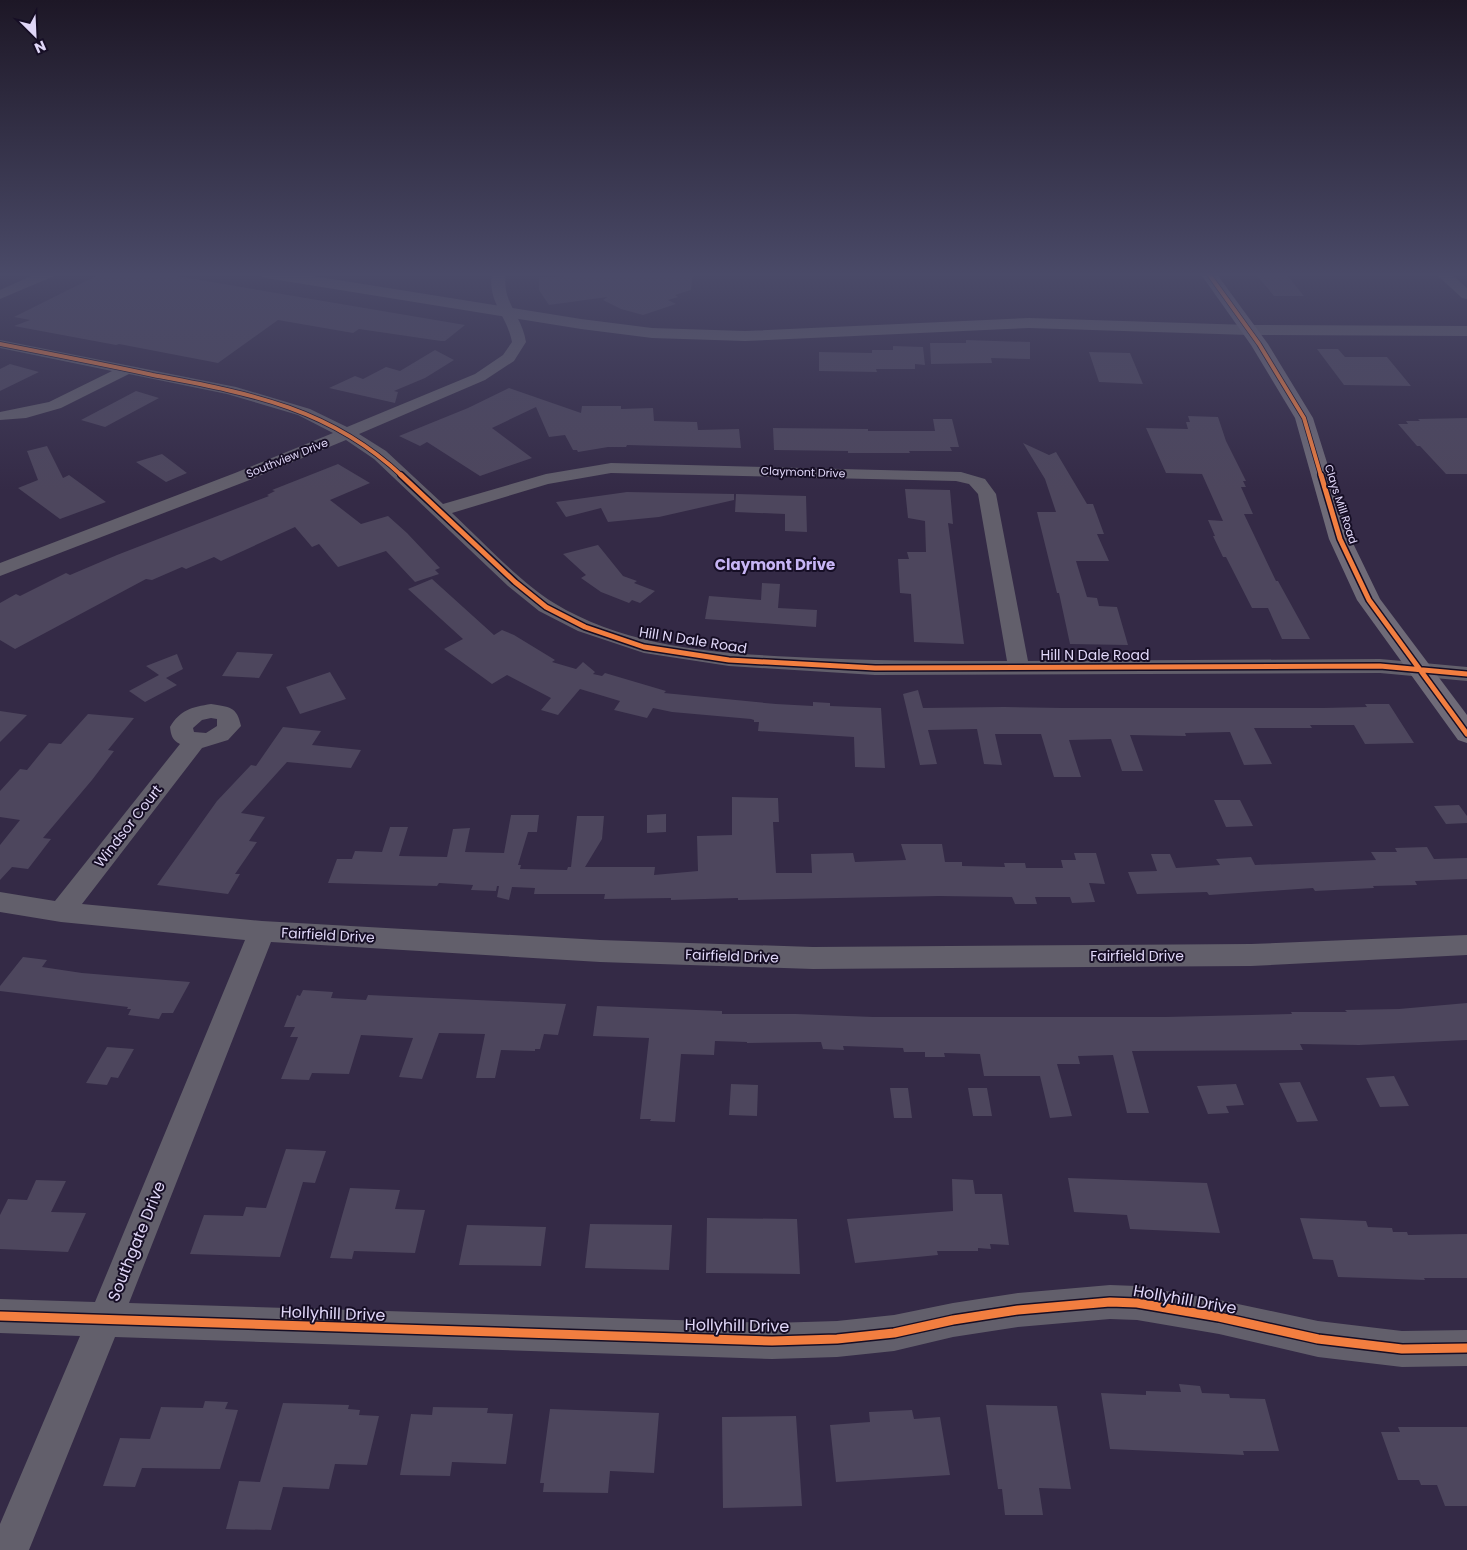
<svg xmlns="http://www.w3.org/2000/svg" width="1467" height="1550" viewBox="0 0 1467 1550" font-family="Poppins,sans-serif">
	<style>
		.building { fill: #4d465d }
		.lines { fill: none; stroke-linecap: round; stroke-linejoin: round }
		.minor { fill: #625f6b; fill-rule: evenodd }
		.tertiary { fill: #625f6b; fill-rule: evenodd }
		.secondary { fill: #6f6b78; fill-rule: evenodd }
		.cycleway-far2-casing { stroke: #160e25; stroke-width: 5.5 }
		.cycleway-far1-casing { stroke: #160e25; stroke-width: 8 }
		.cycleway-casing { stroke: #160e25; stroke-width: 12 }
		.cycleway-far2 { stroke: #f27e40; stroke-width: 4 }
		.cycleway-far1 { stroke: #f27e40; stroke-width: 5 }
		.cycleway { stroke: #f27e40; stroke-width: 9 }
		.labels { text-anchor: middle; stroke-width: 4; stroke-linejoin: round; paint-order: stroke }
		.far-street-label { font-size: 11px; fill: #e0d7f8; stroke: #160e25 }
		.street-label { font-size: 14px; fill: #e0d7f8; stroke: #160e25 }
		.neighbourhood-label { font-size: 15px; font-weight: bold; fill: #c7b5f5; stroke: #160e25 }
		.near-street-label { font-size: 16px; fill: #e0d7f8; stroke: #160e25 }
	</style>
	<rect width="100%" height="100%" fill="#342a46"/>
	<path class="building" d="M102,273h57l306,52 -20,16h-4l-82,-12 -6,4 -75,-13 -60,43 -99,-19 -3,1 -102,-19 16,-6 -16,-3z
		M571,273h122l-2,17 -16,5 3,2 -10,3 8,4 -33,11 -22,-6 -18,-9 4,-3 -58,8 -10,-15v-13l31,-1z
		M1255,273h30l19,23h-30z
		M966,340l64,2v17l-39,-1 1,5 -61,1 -1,-21h36z
		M893,346l30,1 2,18 -10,-1v5h-39l1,3 -58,-1v-19l53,1v-3h21z
		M1317,349h21l7,8h42l24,29 -67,-1z
		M435,350l19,10 -29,18 -31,13 4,1 -3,11 -66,-15 26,-12 8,3 23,-12 14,4z
		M1089,352l41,1 13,31 -44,-2z
		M10,364l29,8 -39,19v-22z
		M509,388l72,25 1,-7h39v3l32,-1 1,13 43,1 1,8 41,-1 2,19 -114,-3 -1,2h-18l-30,5 -1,-2h-4l-8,-15 -16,2 -13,-30 -44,21 40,30 -52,18 -53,-34 -7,4 -21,-10 69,-28z
		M136,391l23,7 -54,29 -24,-7z
		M1188,416l30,1 8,24 20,40h-3l3,6h-5l12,27h-9l32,67h2l32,58h-28l-14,-31h-16l-26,-51h-3l-10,-21h2l-7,-16 15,1 -21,-47 -36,-1 -20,-45 42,1 -2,-7h4z
		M1467,418v56h-21l-26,-28h-3l-19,-22h10l-2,-3h14l-2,-2z
		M933,419h19l7,28h-9l2,4h-43l1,2h-62v-2l-74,-1 -1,-22 95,1v2h67z
		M1023,443l26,12 7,-3 31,52h6l11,30h-7l12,27h-33l11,36 10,1 2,8 18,1 11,38 -58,-1 -11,-51h-2l-20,-81h19l-11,-33z
		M47,446l16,32 6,-3 37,27 -46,17 -42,-31 20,-8 -11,-29z
		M162,454l25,19 -21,9 -30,-20z
		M338,464l32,19 -40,17 31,24 27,-8 19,17 33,35 -5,2 4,4 -24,8 -29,-31 -48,16 -19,-23 -7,3 -17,-20 -74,34 -7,-4 -28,12 -4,-2 -30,13 -6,-1 -131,70 -15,-9v-37l16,-9 4,2 46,-23 4,2 47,-20 152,-59 -2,-1 8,-4 -3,-1z
		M905,489l45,1 3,34 -5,-1 16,121 -50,-2 -3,-48 -11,-1 -2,-34h11l-2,-7h19l-1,-31 -17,-3z
		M627,492l107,2v6l-75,17 -51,5 -7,-14 -35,9 -10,-15z
		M736,494l70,2 1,36 -22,-1v-17l-50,-2z
		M598,545l25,31 14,5 -3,2 21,8 -15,12 -8,-3 -3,3 -28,-11 -20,-14 5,-3 -23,-21z
		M432,579l62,56 8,-5 12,5 41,25 -3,2 24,7 7,-7 12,10 -2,2 9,2 3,-3 61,18 -2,2 112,11 37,2v-4l17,1v3l51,2 4,60 -30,-1 -1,-30 -96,-6 1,-9h-5v-2l-3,-1 -79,-7 -19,-4 -6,10 -33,-8 6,-9 -40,-12 -22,26 -17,-5 10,-12 -44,-23 -15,9 -48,-35 19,-10 -55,-50z
		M762,583l18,1 -2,24 39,2 -1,17 -111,-8 4,-23 52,4z
		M237,652l36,2 -14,24 -37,-2z
		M177,654l6,15 -17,9 11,7 -32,17 -16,-11 30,-16 -13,-9z
		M330,672l16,27 -46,15 -14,-27z
		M918,690l5,18 81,-1 59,1h260l44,-1 -2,-3h24l25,39 -49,1 -11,-19h-44l2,3h-58l18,36 -28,1 -14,-33 -45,1 1,3 -56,-1 13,36h-21l-11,-32 -42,1 12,37h-27l-13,-43h-46l7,31 -18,-1 -7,-35 -49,1 9,34 -17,1 -17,-71z
		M0,711l27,4 -27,27z
		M88,714l46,4 -26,32 6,1 -22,29 -49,58 8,1 -23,30 -16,-2 -12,13v-35l20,-25 -20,-3v-26l20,-22 7,1 22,-27 12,1z
		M283,727l38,4 -9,14 49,5 -10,18 -64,-6 -46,51 24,4 -16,24 8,1 -22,32h5l-12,20 -71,-9 60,-84 34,-36 5,1z
		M732,797l46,1 1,24h-6l3,51h36l-1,-19 42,-1 2,9 51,-2 -5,-16h41l3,18h17v4l43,1 -1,-4h21l1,5h37l-2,-8h15l-2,-7h22l9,31 -16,-1 6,19 -23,1 -2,-6h-35l2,7h-22l-3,-7 -73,-1 -201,4v-2l-67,2v-2l-67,1 1,-5h-71l1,-6 -23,-1 -3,13 -12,-3 2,-11h-2l-1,5 -25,-1 2,-5 -34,-2 -2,3 -109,-3 9,-24h15l3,-8 27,1 8,-25h18l-9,29 48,1 6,-28 17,-1 -5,24 39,1 7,-38h28l-2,17h-9l-10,33h3l-1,4 47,1 1,-3h3l6,-51h27l-2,23 -17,28h70l-1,8 44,-4 -1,-35 35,-1z
		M1214,800h26l13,26 -27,1z
		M1459,805l8,11v7l-21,1 -12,-18z
		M666,814v18l-19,1v-18z
		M1427,847l7,12 33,-1v21l-52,2 2,4 -44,1 1,2 -59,3 -2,-3 -104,7 -2,-3 -70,2 -9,-22 29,-1 -6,-17h19l6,14 44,-3 -4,-6 35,-2 4,8 121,-5 -5,-8h26l-2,-4z
		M23,957l24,3 -5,7 40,6 108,9 -17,31h-11l-3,6 -31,-4 3,-6h-4l1,-2 -128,-16v-5z
		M303,990l30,2 -2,6 35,2 2,-5 198,9 -8,31 -14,-1 -4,15h-5v2l-34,-1 -6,28h-19l9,-44 -46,-1 -17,46 -23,-2 14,-39 -52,-3 -12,39 -37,-1 -3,7 -28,-1 17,-42h-8l5,-10h-11l13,-32 3,1z
		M1467,1003v37l-108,5 -59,-1 3,6 -171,1 17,62h-22l-14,-58 -35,1 2,8h-23l15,52 -22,2 -10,-42h-56l-4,-22 -36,-1 1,4h-20v-5h-21l-1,-4 -60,-2 1,4 -21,-1 -2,-7 -74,1v-1l-32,-1 -1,14 -33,-1 -6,68 -25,-1 1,-2h-11l9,-81 -56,-2 4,-30 125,5v3h74l77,3h292l127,-3 -1,-2h56l-2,-2 54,-1z
		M107,1047l27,2 -16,29 -7,-1 -4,8 -21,-2z
		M1394,1076l15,30 -29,1 -14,-29z
		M1300,1082l18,39 -21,1 -18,-39z
		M731,1084l27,1 -1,31 -28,-1z
		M1236,1084l8,21 -18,1 3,7 -21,1 -11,-28z
		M890,1088h18l4,30h-18z
		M968,1088h19l5,28h-19z
		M286,1149l40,2 -11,32 -12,-1 -23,75 -90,-3 14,-39 39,1 3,-9 20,1z
		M1068,1178l139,5 13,50 -90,-4 -3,-14 -53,-3z
		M952,1179l21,1 2,14h27l7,51 -19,-1 1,5 -13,-1v3h-41l1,4 -83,8 -8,-44 106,-8z
		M36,1180l30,1 -15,31 35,1 -18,39 -68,-3v-34l8,-16 19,1z
		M350,1188l50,2 -5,19 30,1 -10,43 -61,-2 -2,8 -22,-1z
		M707,1218l90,1 3,55 -94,-1z
		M1300,1218l66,3 2,6 24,1 1,4h14l1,3 59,-1v44h-43l1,2 -87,-3 -5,-17 -20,-1z
		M590,1224l82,1 -3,45 -84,-2z
		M467,1225l79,2 -5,39 -82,-1z
		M1179,1384l21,2 2,7 27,1 1,4 35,1 14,52h-36l1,4 -134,-6 -9,-56 45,2v-4l35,1z
		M205,1401l23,1 -3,7 13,1 -18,59 -78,-1 -7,19 -32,-1 17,-48 30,1 11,-32 42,1z
		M283,1403l66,2 -1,4 12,1 -1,5 20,1 -12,49 -32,-1 -6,25 -46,-2 -12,43 -45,-1 13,-48 21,1z
		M986,1405l71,1 14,83 -32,-1 4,27h-38l-3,-26h-4z
		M433,1407l55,1 -1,5 26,1 -7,50 -54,-2 -2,14 -50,-1 11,-61 21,1z
		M550,1409l109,4 -5,60 -44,-2 -2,22 -65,-1 1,-9h-4z
		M912,1410l2,9 26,-2 10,58 -114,7 -6,-57 40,-3 -1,-10z
		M796,1416l6,90 -79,2 -1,-91z
		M1398,1427h69v79h-22l-8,-21h-16l-2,-5h-21l-17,-48h19z"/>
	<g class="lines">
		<path class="minor" d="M38,273h18l-2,3 -54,23v-9z
			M492,273h14c-5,29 16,42 20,69l-12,19 -29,19 -126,54 27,17 57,53 103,-30 65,-11 350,9 24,7 11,15 32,167 352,-2 87,8v14l-87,-8 -505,2 -146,-9 -85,-13 -66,-22 -39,-20 -31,-25 -134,-127 -28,-19 -99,41 -247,95v-13l235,-90 98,-40 -35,-18 -71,-21 -98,-20 -68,34 -35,10 -26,2v-8l49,-10 63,-31 -112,-23v-8l236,47 74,22 37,18 128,-53 28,-19 9,-13c-5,-27 -25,-40 -20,-69zM611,473l345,8 13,3 9,10 29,167c-71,0 -141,0 -212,-4 -82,-4 -169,-10 -241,-54 -34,-21 -72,-62 -102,-90l96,-29z
			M1435,273h15l17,15v11l-5,-1z
			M211,704c18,3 26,2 30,22l-13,14 -26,8 -120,156 180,17 338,19 213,7 438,-3 216,-9v20l-216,11 -438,3 -213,-7 -329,-20 -142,361 643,20 65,-2 57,-6 59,-12 65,-10 92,-8 27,1 82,14 99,21 84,10 65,-1v36l-65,1 -84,-10 -99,-23 -82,-14 -27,-1 -92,8 -65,10 -59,14 -57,6 -65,2 -657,-22 -86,213h-29v-26l80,-188 -80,-3v-34l95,3 150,-362 -184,-18 -61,-10v-20l55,9 125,-157c-8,-4 -9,-9 -10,-17 10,-17 22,-20 41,-23zM211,718l6,1v7l-11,7 -12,-1 -1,-4 9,-8z"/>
		<path class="tertiary" d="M258,273h36l287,46 71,9 93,3 284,-13 220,7 218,1v10l-218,-1 -220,-7 -284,13 -93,-3 -71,-9 -315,-51 -5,-2z"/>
		<path class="secondary" d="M1200,273h16l52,71 45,74 38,121 29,60 87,116v28l-9,-3 -101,-140 -28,-61 -34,-121 -44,-73z"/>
		<defs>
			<path id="cycleway-far2" d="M1208,273l51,71 45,74 17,58
				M0,344c51,10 102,20 153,31 94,18 176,32 249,101"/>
			<path id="cycleway-far1" d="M401,475l114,107 31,25 39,20 59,20 85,13 146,8 505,-2 87,8
				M1321,475l19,64 29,61 98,134"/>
			<path id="cycleway" d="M0,1316l772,25 65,-2 57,-6 59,-13 65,-10 92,-8 27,1 82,14 99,22 84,10 65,-1"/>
		</defs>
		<use href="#cycleway-far2" class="cycleway-far2-casing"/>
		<use href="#cycleway-far1" class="cycleway-far1-casing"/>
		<use href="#cycleway" class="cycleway-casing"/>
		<use href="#cycleway-far2" class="cycleway-far2"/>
		<use href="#cycleway-far1" class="cycleway-far1"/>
		<use href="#cycleway" class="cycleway"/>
	</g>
	<linearGradient id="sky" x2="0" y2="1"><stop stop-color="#1d1726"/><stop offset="0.56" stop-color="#4a4a68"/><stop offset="1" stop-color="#4a4a68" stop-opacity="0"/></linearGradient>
	<rect width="1467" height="490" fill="url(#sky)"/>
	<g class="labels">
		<g class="far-street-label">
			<text transform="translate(287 458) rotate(-22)" y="4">Southview Drive</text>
			<text transform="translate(803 472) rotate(2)" y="4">Claymont Drive</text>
			<text transform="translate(1341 504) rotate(72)" y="4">Clays Mill Road</text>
		</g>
		<g class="street-label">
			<text transform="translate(693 640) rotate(9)" y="5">Hill N Dale Road</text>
			<text x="1095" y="660">Hill N Dale Road</text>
			<text transform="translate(128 826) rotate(-52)" y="5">Windsor Court</text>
			<text transform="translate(328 935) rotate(3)" y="5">Fairfield Drive</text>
			<text transform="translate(732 956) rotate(2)" y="5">Fairfield Drive</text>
			<text x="1137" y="961">Fairfield Drive</text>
		</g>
		<g class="neighbourhood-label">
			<text x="775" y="570">Claymont Drive</text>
		</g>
		<g class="near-street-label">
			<text transform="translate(136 1241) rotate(-68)" y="6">Southgate Drive</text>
			<text transform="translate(1185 1299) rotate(10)" y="6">Hollyhill Drive</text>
			<text transform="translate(333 1313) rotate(2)" y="6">Hollyhill Drive</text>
			<text transform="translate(737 1325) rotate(1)" y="6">Hollyhill Drive</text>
		</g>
	</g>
	<g transform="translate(35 35) rotate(156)" stroke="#160e25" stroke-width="4" paint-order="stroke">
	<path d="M0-4L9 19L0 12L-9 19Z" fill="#e0d7f8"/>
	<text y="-8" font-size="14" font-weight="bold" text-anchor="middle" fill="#e0d7f8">N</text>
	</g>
</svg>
